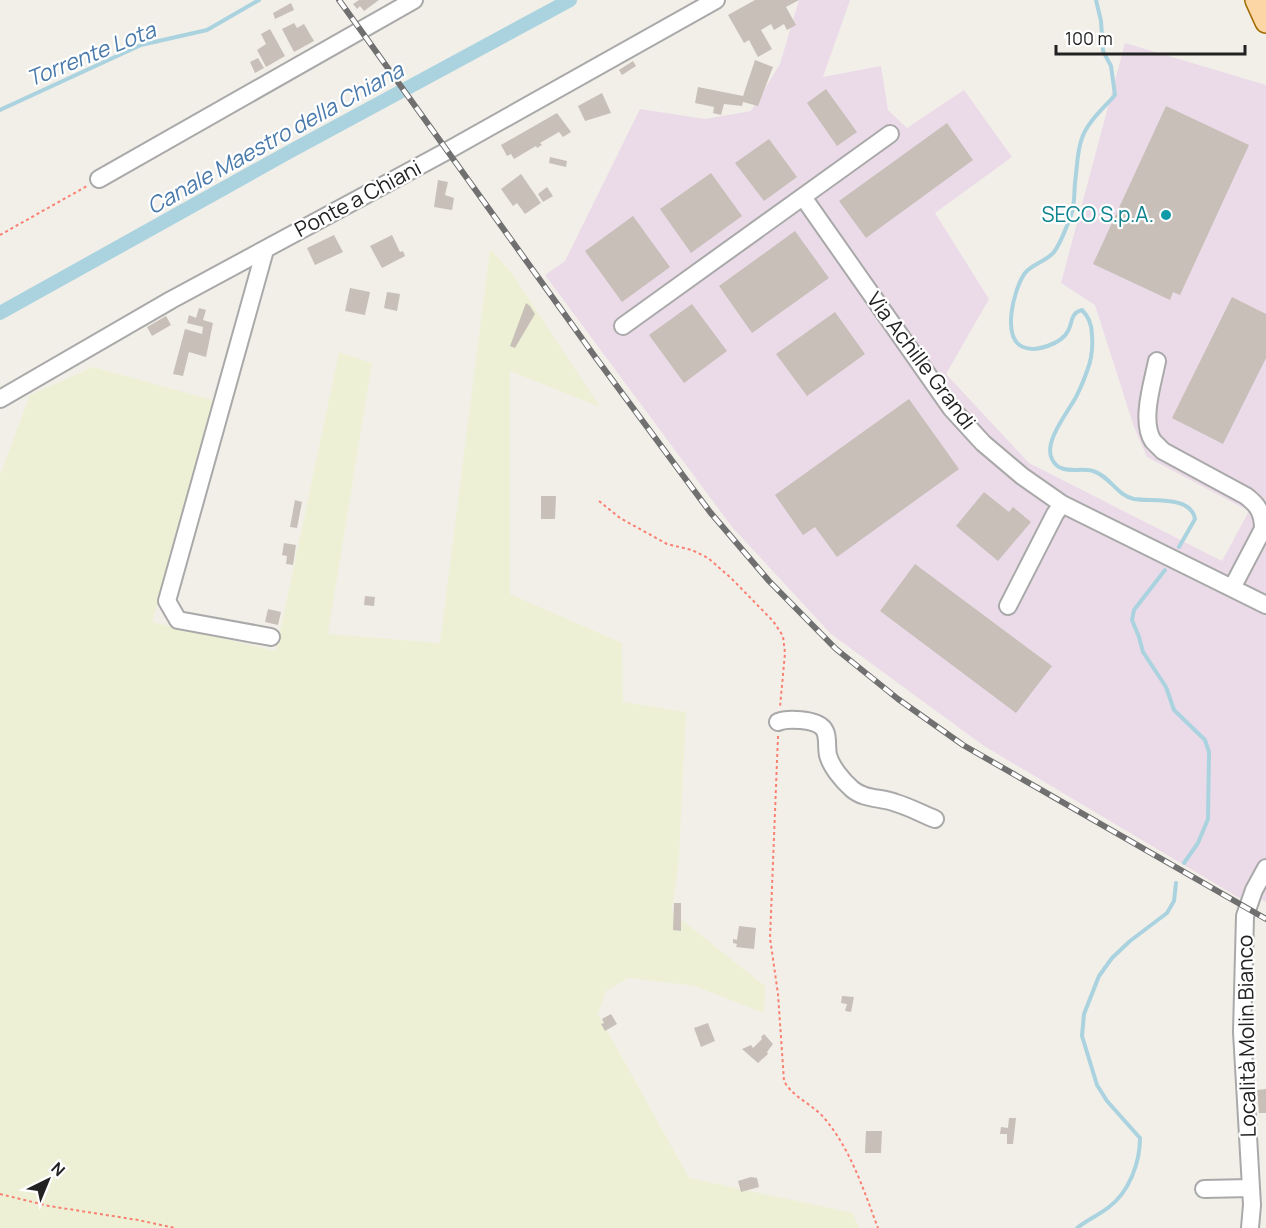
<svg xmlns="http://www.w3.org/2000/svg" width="1266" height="1228" viewBox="0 0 1266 1228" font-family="Manrope,sans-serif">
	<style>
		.industrial { fill: #ebdbe8 }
		.farmland { fill: #eef0d5 }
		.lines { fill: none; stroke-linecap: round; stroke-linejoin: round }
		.stream { stroke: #aad3df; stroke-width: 4 }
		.canal { stroke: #aad3df; stroke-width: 14 }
		.building { fill: #c7bfb8 }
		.minor-casing { stroke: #a9a9a9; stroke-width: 20 }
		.major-casing { stroke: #a06b00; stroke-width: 24 }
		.path { stroke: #fa8072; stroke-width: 2; stroke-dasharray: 3 3; stroke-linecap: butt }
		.minor { stroke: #fff; stroke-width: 16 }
		.major { stroke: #fcd6a4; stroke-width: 21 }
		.rail-casing { stroke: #707070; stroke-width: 6 }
		.rail { stroke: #fff; stroke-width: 4; stroke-dasharray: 11; stroke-linecap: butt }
		.culture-dot { fill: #0f9aa8; stroke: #fff; stroke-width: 2 }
		.labels { text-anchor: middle; stroke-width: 4.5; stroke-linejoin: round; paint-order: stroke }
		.street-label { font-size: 21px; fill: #222; stroke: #fff }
		.culture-label { font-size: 21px; fill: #0d838f; stroke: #fff; text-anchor: end }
		.water-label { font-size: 22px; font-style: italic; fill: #4a7aab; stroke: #fff }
	</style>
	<rect width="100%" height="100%" fill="#f2efe9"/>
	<path class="industrial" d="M799,0h51l-27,77 58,-11 7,44 19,18 57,-38 48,67 -77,56 54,86 -43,75 83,89 193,98 27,-50 -102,-54 -13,-30 -39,-122 -34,-22 64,-240 141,42v817l-22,-13 -3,10 -257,-153 -153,-112 -99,-107 -187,-252 20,-14 75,-152 65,10 46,-8 29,-47z"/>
	<path class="farmland" d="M490,249l21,23 89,135 -90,-36v223l112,49 1,59 63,10 -7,146 -7,54 93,74 -1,27 -69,-27 -66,-8 -23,13 -8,23 91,164 164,35 6,15h-859v-753l30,-80 63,-28 123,34 -64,221 124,29 63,-299 33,11 -44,271 112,9z"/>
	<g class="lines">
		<path class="stream" d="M1096,0l5,21 2,30 8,15 4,29c-11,13 -27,26 -33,43 -5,13 -5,31 -7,45 -1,10 0,22 -4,32 -3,9 -11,29 -17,37 -7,9 -22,12 -29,21 -11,15 -24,65 -2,74 13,6 39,-4 45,-16 5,-9 2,-18 14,-21 7,7 10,16 10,25 1,13 0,24 -5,36 -3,9 -7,18 -11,26 -8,15 -33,45 -24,62 8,17 27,8 41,12 17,5 23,24 41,28 17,3 57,-4 61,20l-16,28
			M0,110l141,-65 66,-15 52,-30
			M1165,570l-31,40 -2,10 7,17 4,15 23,35 8,23 31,30 4,12 -1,67 -10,24 -14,20
			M1077,1228c10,-8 22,-13 32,-21 20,-15 31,-44 31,-69l-33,-37 -10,-16 -15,-49 2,-22 15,-38 13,-18 18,-17 37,-28 7,-12 2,-18"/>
		<path class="canal" d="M0,313l289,-161 281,-152"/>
	</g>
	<path class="building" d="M359,0h20l-15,11 -4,-5 -3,3 -4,-5z
		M755,0h44l-13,7 10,18 -9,5 -3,-6 -10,6 -3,-6 -10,6 11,19 -14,8 -9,-17 -5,3 -16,-28z
		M291,3l3,7 -19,9 -2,-6z
		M294,23l3,5 7,-4 10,17 -20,11 -12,-23z
		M270,29l15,27 -19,11 -9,-17 9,-6 -5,-10z
		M258,58l6,10 -9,5 -5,-11z
		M755,60l18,7 -15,39 -15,-4 -1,4 -18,-2 -3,11 -8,-2 1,-6 -19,-4 3,-16 45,9z
		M633,61l3,5 -14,9 -3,-5z
		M826,89l31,43 -20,14 -30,-43z
		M602,93l9,20 -26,8 -7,-15z
		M1166,106l83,39 -69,150 -7,-3 -3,8 -77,-36z
		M557,113l14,19 -8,5 -4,-5 -19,11 2,2 -5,3 -1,-2 -22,13 -3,-5 -4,2 -6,-11z
		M947,123l26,37 -107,78 -27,-37z
		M769,139l28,38 -33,24 -29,-38z
		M550,157l17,4 -1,6 -17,-4z
		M711,173l31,43 -51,37 -31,-44z
		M521,174l20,29 -16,11 -8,-11 -4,3 -12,-17z
		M438,180l10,2 -3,13 9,3 -2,12 -18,-3z
		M547,187l6,9 -10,6 -5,-8z
		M633,216l37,51 -48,35 -37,-51z
		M795,231l34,47 -77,55 -33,-47z
		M334,235l9,17 -28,13 -8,-17z
		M392,235l8,17 3,-1 2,5 -23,12 -12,-22z
		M350,288l20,4 -5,23 -20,-4z
		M387,292l13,2 -3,17 -13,-3z
		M1232,297l34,17v44l-43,86 -51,-26z
		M526,303l4,3 5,8 -20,34 -5,-2z
		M692,304l35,47 -43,32 -35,-48z
		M199,308l7,2 -3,10 10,3 -7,34 -17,-5 -6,24 -10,-2 12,-45 17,5 1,-7 -16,-4 2,-8 7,3z
		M835,312l30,42 -58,42 -31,-42z
		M166,316l5,9 -19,11 -5,-9z
		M909,399l50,70 -122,88 -22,-30 -12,8 -28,-40z
		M984,492l25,20 4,-5 18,15 -33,39 -42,-35z
		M541,496h15l-1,23h-14z
		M295,500l7,2 -5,26 -7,-1z
		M284,543l12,2 -3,20 -7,-1 1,-8 -5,-1z
		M915,564l137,102 -36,47 -136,-102z
		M365,596l10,1 -1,9 -10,-1z
		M268,609l13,3 -3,13 -13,-3z
		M674,903h7v28l-8,-1z
		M739,926l17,2 -2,21 -18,-2 1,-3 -4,-1v-4l4,1z
		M842,996l12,1 -3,15 -6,-1 2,-7 -6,-1z
		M611,1014l6,10 -12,7 -4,-7 3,-1 -2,-4z
		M708,1023l7,18 -14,6 -7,-19z
		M764,1034l9,10 -6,8 1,2 -10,9 -16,-14 9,-4 2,3 9,-9 -1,-2z
		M1266,1089v24h-7l-2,-23z
		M1009,1118h7l-3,26h-6v-10h-7l1,-7 7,1z
		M866,1131h16l-1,22h-16z
		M751,1177l6,1 2,9 -18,5 -3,-11z"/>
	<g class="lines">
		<defs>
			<path id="minor" d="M99,179l315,-179
				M803,197l148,211 32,35 39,33 40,28 204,101
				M265,250l-98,351 11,19 93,17
				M623,326l267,-192
				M1157,361c-4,21 -17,60 -4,80 3,3 7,7 10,10l83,45c12,9 17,17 17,33l-31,59
				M0,399l171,-99 276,-149 269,-151
				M1008,606l47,-92 7,-10
				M778,722c9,-4 37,-3 45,6 6,7 3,18 5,27 3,12 15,26 24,34 13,11 29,8 44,14 14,4 26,11 39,16
				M1204,1189l47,-1
				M1250,1228l2,-23 -10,-173 3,-116 9,-26 12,-22"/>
			<path id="major" d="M1256,0l10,22"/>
		</defs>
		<use href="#minor" class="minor-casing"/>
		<use href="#major" class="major-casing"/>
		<path class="path" d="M0,235l87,-49
			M599,501l21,17 47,26 25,6 16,8 23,20 42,43 10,15 2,17 -5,54
			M778,736l-8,202 8,56 6,87c9,17 29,23 41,38 26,31 39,72 53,109
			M0,1194l49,12 89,14 37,8"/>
		<use href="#minor" class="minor"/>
		<use href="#major" class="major"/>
		<defs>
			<path id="rail" d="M339,0l257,358 114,154 59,69 67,68 62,50 65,46 303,174"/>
		</defs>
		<use href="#rail" class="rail-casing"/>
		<use href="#rail" class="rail"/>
	</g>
	<circle class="culture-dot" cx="1166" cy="215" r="6"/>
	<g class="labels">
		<g class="street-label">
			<text transform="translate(358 199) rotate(-28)" y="7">Ponte a Chiani</text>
			<text transform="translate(921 361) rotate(53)" y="7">Via Achille Grandi</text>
			<text transform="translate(1247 1036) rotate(-91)" y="7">Località Molin Bianco</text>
		</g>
		<g class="culture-label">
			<text x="1154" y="222">SECO S.p.A.</text>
		</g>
		<g class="water-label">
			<text transform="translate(91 54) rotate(-22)" y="8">Torrente Lota</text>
			<text transform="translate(275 138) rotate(-29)" y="8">Canale Maestro della Chiana</text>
		</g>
	</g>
	<g transform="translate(48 1180) rotate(43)" stroke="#ffffff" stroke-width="4.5" paint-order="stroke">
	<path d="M0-4.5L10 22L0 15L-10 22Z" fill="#222222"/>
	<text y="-9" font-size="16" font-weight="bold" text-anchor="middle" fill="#222222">N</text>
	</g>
	<path d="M1056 45v9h189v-9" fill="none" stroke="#222222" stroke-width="3"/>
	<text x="1065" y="45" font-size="18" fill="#222222" stroke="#ffffff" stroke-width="4.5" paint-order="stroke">100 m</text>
</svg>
